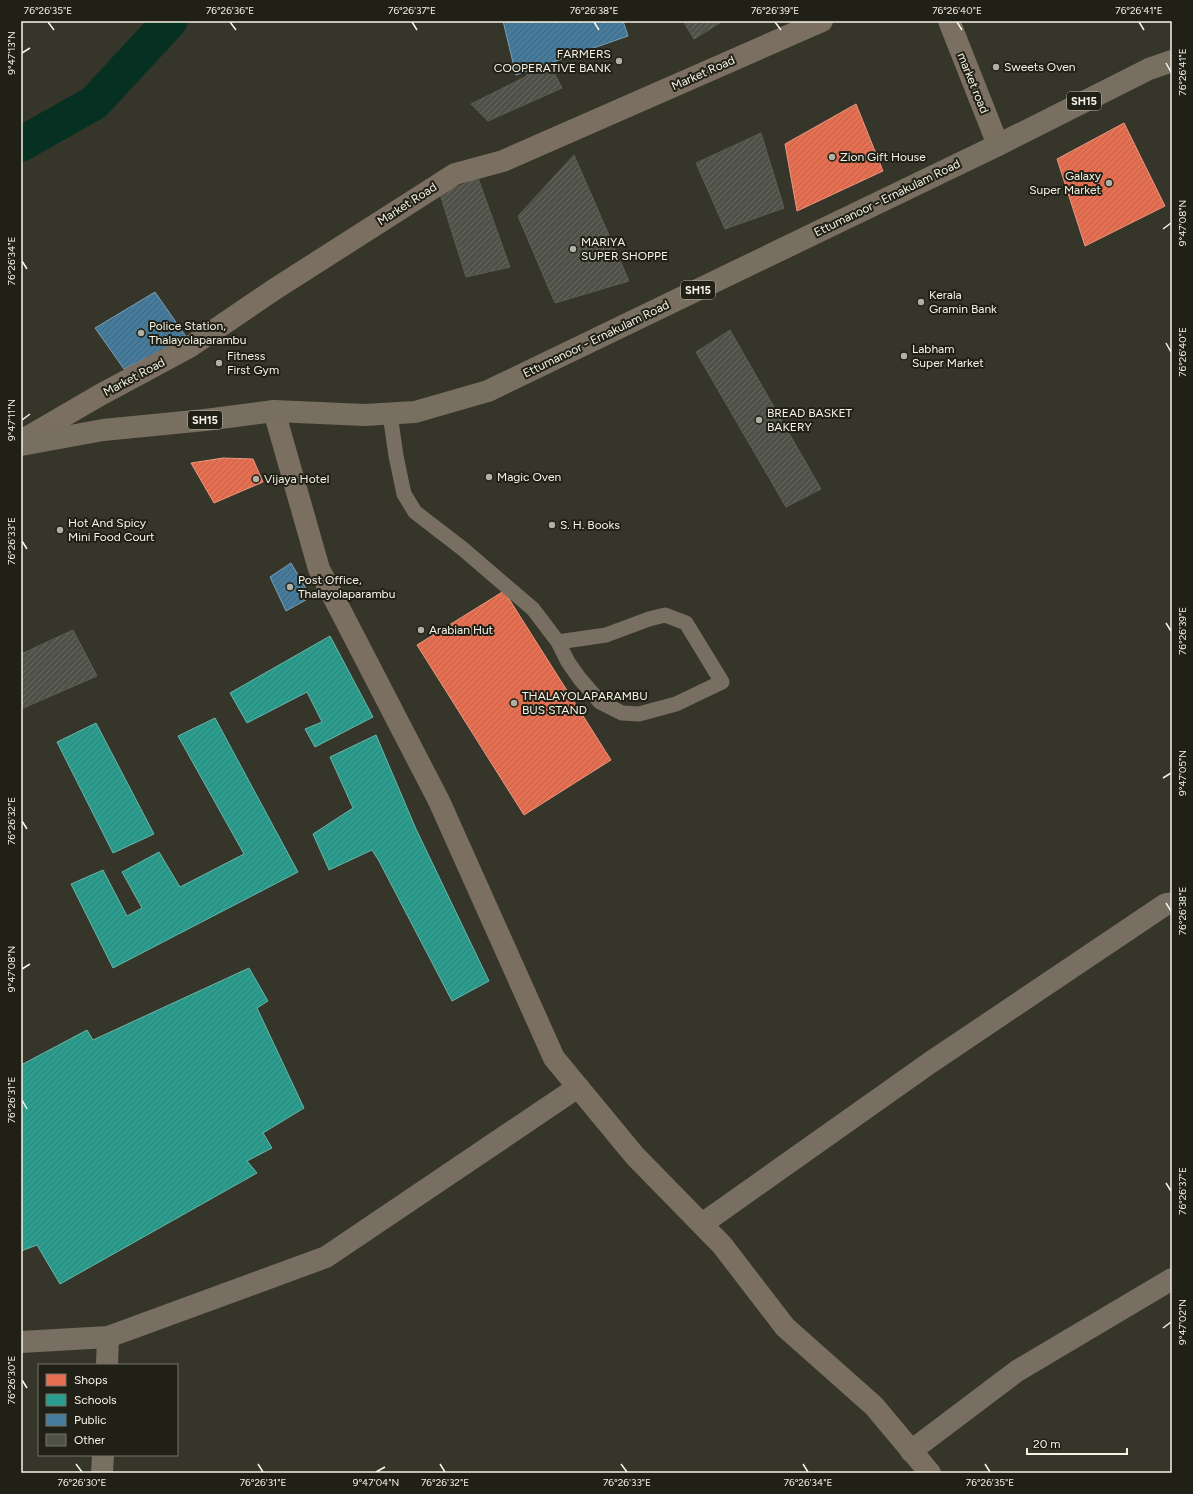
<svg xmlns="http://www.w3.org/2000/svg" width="1193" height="1494" viewBox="0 0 1193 1494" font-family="Figtree,sans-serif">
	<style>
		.shops { fill: url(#shops-hatch); stroke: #eb977e }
		.schools { fill: url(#schools-hatch); stroke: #67b7a9 }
		.public { fill: url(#public-hatch); stroke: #7a9fb3 }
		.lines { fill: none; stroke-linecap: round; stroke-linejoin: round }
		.canal { stroke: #063022; stroke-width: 35 }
		.building { fill: url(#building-hatch); stroke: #5b5d52 }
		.lane { stroke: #786e61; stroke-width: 15 }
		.street { stroke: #786e61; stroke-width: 22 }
		.secondary { stroke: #7a6f60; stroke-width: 22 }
		.primary { stroke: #786f60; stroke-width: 22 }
		.ticks { fill: none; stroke: #f5f3e6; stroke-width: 1.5 }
		.poi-dot { fill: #b2b0a4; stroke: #212016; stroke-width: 1.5 }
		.labels { text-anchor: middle; stroke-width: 4; stroke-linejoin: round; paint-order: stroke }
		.shield { fill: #212016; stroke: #b5b4a8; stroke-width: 1 }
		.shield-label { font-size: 11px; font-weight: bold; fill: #f5f3e6 }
		.poi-label { font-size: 12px; fill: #f5f3e6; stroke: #212016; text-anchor: start }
		.street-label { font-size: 12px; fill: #f5f3e6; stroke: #212016 }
		.neatline { fill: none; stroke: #f5f3e6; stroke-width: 1.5 }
		.ticks-label { font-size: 10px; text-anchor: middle; fill: #f5f3e6 }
	</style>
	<defs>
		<pattern id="shops-hatch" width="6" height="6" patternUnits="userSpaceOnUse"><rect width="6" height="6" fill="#e76f51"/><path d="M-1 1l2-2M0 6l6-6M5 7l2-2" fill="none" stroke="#b8644d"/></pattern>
		<pattern id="schools-hatch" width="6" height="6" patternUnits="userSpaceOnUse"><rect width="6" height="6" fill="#2a9d8f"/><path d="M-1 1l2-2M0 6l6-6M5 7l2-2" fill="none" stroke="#358075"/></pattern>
		<pattern id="public-hatch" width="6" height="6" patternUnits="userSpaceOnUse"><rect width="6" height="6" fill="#457b9d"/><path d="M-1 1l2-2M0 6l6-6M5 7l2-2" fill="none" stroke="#476475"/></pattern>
		<pattern id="building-hatch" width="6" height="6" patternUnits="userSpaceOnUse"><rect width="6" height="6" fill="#4f5148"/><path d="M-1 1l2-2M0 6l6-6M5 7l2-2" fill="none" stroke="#696a62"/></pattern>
	</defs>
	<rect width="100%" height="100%" fill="#363529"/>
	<path class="shops" d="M856,104l27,67 -86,40 -12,-67z
		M1124,123l41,83 -80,40 -28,-87z
		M223,458l30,1 10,23 -49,21 -23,-40z
		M504,591l107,169 -87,55 -107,-170z"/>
	<path class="schools" d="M330,636l43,81 -58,30 -10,-18 17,-7 -15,-30 -60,31 -17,-30z
		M215,718l83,154 -185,96 -42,-84 32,-14 24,46 15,-8 -20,-36 37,-20 21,35 64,-33 -66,-118z
		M96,723l58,111 -41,19 -56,-111z
		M376,735l40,94 73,152 -37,20 -73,-140 -7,-11 -43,20 -16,-36 40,-26 -23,-51z
		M249,968l19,33 -11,7 47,100 -41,25 9,15 -25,13 10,12 -197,111 -23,-39 -16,6v-186l66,-35 6,10z"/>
	<path class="public" d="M503,21h120l5,15 -112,39z
		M155,292l32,46 -63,31 -29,-41z
		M291,563l20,34 -25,14 -16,-34z"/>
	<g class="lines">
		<path class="canal" d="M21,144l73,-41 76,-82"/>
	</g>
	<path class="building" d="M683,21h40l-29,18z
		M551,67l11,21 -74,33 -17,-17 54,-27 3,-3z
		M761,133l23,75 -59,21 -29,-66z
		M574,155l55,126 -74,22 -37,-87z
		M478,178l32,89 -44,10 -26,-83z
		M730,330l91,159 -35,18 -90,-155z
		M73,630l24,46 -76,33v-55z"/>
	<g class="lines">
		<path class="lane" d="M390,414l6,42 8,38 11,18 48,37 70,60 25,33 10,20 12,17 20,23 22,11 17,1 37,-10 46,-22 -36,-59 -21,-8 -16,4 -43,16 -48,7"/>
		<path class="street" d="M702,1224l229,-162 235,-158 6,-1
			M21,1342l87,-5
			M107,1365l1,-28 218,-80 252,-170
			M911,1451l106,-80 155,-92
			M102,1473l1,-18"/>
		<path class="secondary" d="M949,21l49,124
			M274,411l45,158 120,232 115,257 81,98 87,89 63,82 89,79 56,67
			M21,441l79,-46 91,-49 84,-57 180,-115 48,-13 319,-140"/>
		<path class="primary" d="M21,445l82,-15 102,-10 69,-9 91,4 50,-3 73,-21 510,-246 151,-76 23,-8"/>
	</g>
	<path class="ticks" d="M48,22l6,8M230,22l6,8M412,22l5,8M594,22l5,8M775,22l6,8M957,22l5,8M1139,22l5,8M22,53l8,-5M1166,63l5,9M1163,229l8,-6M22,261l5,8M1166,343l5,9M22,420l8,-6M22,541l5,8M1166,623l5,8M1163,778l8,-5M22,821l5,8M1166,903l5,8M22,969l8,-5M22,1100l5,9M1166,1183l5,8M1163,1328l8,-6M22,1380l5,8M76,1464l6,8M258,1464l5,8M440,1464l5,8M621,1464l6,8M803,1464l5,8M985,1464l5,8M376,1472l9,-5"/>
	<g class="poi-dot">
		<circle cx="619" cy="61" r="4"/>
		<circle cx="996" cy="67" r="4"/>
		<circle cx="832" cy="157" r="4"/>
		<circle cx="1109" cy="183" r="4"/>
		<circle cx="573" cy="249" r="4"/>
		<circle cx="921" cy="302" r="4"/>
		<circle cx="141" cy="333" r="4"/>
		<circle cx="904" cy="356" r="4"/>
		<circle cx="219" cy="363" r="4"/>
		<circle cx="759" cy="420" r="4"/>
		<circle cx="489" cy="477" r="4"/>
		<circle cx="256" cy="479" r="4"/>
		<circle cx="552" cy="525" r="4"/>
		<circle cx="60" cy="530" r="4"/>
		<circle cx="290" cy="587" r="4"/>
		<circle cx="421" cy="630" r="4"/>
		<circle cx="514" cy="703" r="4"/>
	</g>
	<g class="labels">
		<g class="shield">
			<rect x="1067" y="92" width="34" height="18" rx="3"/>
			<rect x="681" y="281" width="34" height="18" rx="3"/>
			<rect x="188" y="411" width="34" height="18" rx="3"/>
		</g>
		<g class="shield-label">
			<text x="1084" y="105">SH15</text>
			<text x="698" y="294">SH15</text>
			<text x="205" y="424">SH15</text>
		</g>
		<g class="poi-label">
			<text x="611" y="58" text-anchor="end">FARMERS<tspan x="611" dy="14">COOPERATIVE BANK</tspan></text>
			<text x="1004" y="71">Sweets Oven</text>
			<text x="840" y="161">Zion Gift House</text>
			<text x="1101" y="180" text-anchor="end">Galaxy<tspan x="1101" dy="14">Super Market</tspan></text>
			<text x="581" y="246">MARIYA<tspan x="581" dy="14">SUPER SHOPPE</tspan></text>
			<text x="929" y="299">Kerala<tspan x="929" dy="14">Gramin Bank</tspan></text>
			<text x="149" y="330">Police Station,<tspan x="149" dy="14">Thalayolaparambu</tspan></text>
			<text x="912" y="353">Labham<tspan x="912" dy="14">Super Market</tspan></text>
			<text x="227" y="360">Fitness<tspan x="227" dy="14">First Gym</tspan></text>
			<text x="767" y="417">BREAD BASKET<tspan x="767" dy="14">BAKERY</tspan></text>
			<text x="497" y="481">Magic Oven</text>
			<text x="264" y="483">Vijaya Hotel</text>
			<text x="68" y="527">Hot And Spicy<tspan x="68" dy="14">Mini Food Court</tspan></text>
			<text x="560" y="529">S. H. Books</text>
			<text x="298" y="584">Post Office,<tspan x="298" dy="14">Thalayolaparambu</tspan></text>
			<text x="429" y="634">Arabian Hut</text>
			<text x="522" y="700">THALAYOLAPARAMBU<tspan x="522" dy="14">BUS STAND</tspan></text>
		</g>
		<g class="street-label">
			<text transform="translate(703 73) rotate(-24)" y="4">Market Road</text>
			<text transform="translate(973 83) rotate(68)" y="4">market road</text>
			<text transform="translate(887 198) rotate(-26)" y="4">Ettumanoor - Ernakulam Road</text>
			<text transform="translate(407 204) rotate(-33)" y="4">Market Road</text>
			<text transform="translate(596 339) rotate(-26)" y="4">Ettumanoor - Ernakulam Road</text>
			<text transform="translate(134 377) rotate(-28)" y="4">Market Road</text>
		</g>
	</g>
	<rect width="1193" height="1494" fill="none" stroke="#212016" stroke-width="44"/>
	<rect x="38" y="1364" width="140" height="92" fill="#212016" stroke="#767469"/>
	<rect x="46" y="1374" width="20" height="12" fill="#e76f51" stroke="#767469"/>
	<text x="74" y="1384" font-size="12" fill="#f5f3e6">Shops</text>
	<rect x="46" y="1394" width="20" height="12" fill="#2a9d8f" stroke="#767469"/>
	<text x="74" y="1404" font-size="12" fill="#f5f3e6">Schools</text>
	<rect x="46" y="1414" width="20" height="12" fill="#457b9d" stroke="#767469"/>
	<text x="74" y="1424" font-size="12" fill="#f5f3e6">Public</text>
	<rect x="46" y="1434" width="20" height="12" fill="#4f5148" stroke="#767469"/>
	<text x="74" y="1444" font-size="12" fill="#f5f3e6">Other</text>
	<path d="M1027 1448v6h100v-6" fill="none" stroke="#f5f3e6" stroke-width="2"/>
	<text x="1033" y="1448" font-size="12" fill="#f5f3e6" stroke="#212016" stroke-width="3" paint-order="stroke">20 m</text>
	<rect x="22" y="22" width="1149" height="1450" class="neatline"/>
	<g class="ticks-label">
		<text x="48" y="14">76°26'35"E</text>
		<text x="230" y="14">76°26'36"E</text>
		<text x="412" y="14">76°26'37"E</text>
		<text x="594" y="14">76°26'38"E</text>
		<text x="775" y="14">76°26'39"E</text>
		<text x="957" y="14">76°26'40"E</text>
		<text x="1139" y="14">76°26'41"E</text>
		<text transform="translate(11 53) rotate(-90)" y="4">9°47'13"N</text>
		<text transform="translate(1182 72) rotate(-90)" y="4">76°26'41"E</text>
		<text transform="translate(1182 223) rotate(-90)" y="4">9°47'08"N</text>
		<text transform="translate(11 261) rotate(-90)" y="4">76°26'34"E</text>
		<text transform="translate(1182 352) rotate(-90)" y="4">76°26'40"E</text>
		<text transform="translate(11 420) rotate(-90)" y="4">9°47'11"N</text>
		<text transform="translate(11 541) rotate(-90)" y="4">76°26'33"E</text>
		<text transform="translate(1182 631) rotate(-90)" y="4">76°26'39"E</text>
		<text transform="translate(1182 773) rotate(-90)" y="4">9°47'05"N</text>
		<text transform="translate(11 821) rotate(-90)" y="4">76°26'32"E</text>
		<text transform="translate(1182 911) rotate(-90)" y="4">76°26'38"E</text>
		<text transform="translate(11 969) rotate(-90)" y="4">9°47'08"N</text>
		<text transform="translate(11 1100) rotate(-90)" y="4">76°26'31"E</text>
		<text transform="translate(1182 1191) rotate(-90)" y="4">76°26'37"E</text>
		<text transform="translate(1182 1322) rotate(-90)" y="4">9°47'02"N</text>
		<text transform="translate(11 1380) rotate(-90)" y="4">76°26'30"E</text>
		<text x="82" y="1486">76°26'30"E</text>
		<text x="263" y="1486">76°26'31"E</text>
		<text x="376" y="1486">9°47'04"N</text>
		<text x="445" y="1486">76°26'32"E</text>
		<text x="627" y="1486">76°26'33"E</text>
		<text x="808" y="1486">76°26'34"E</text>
		<text x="990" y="1486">76°26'35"E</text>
	</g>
</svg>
